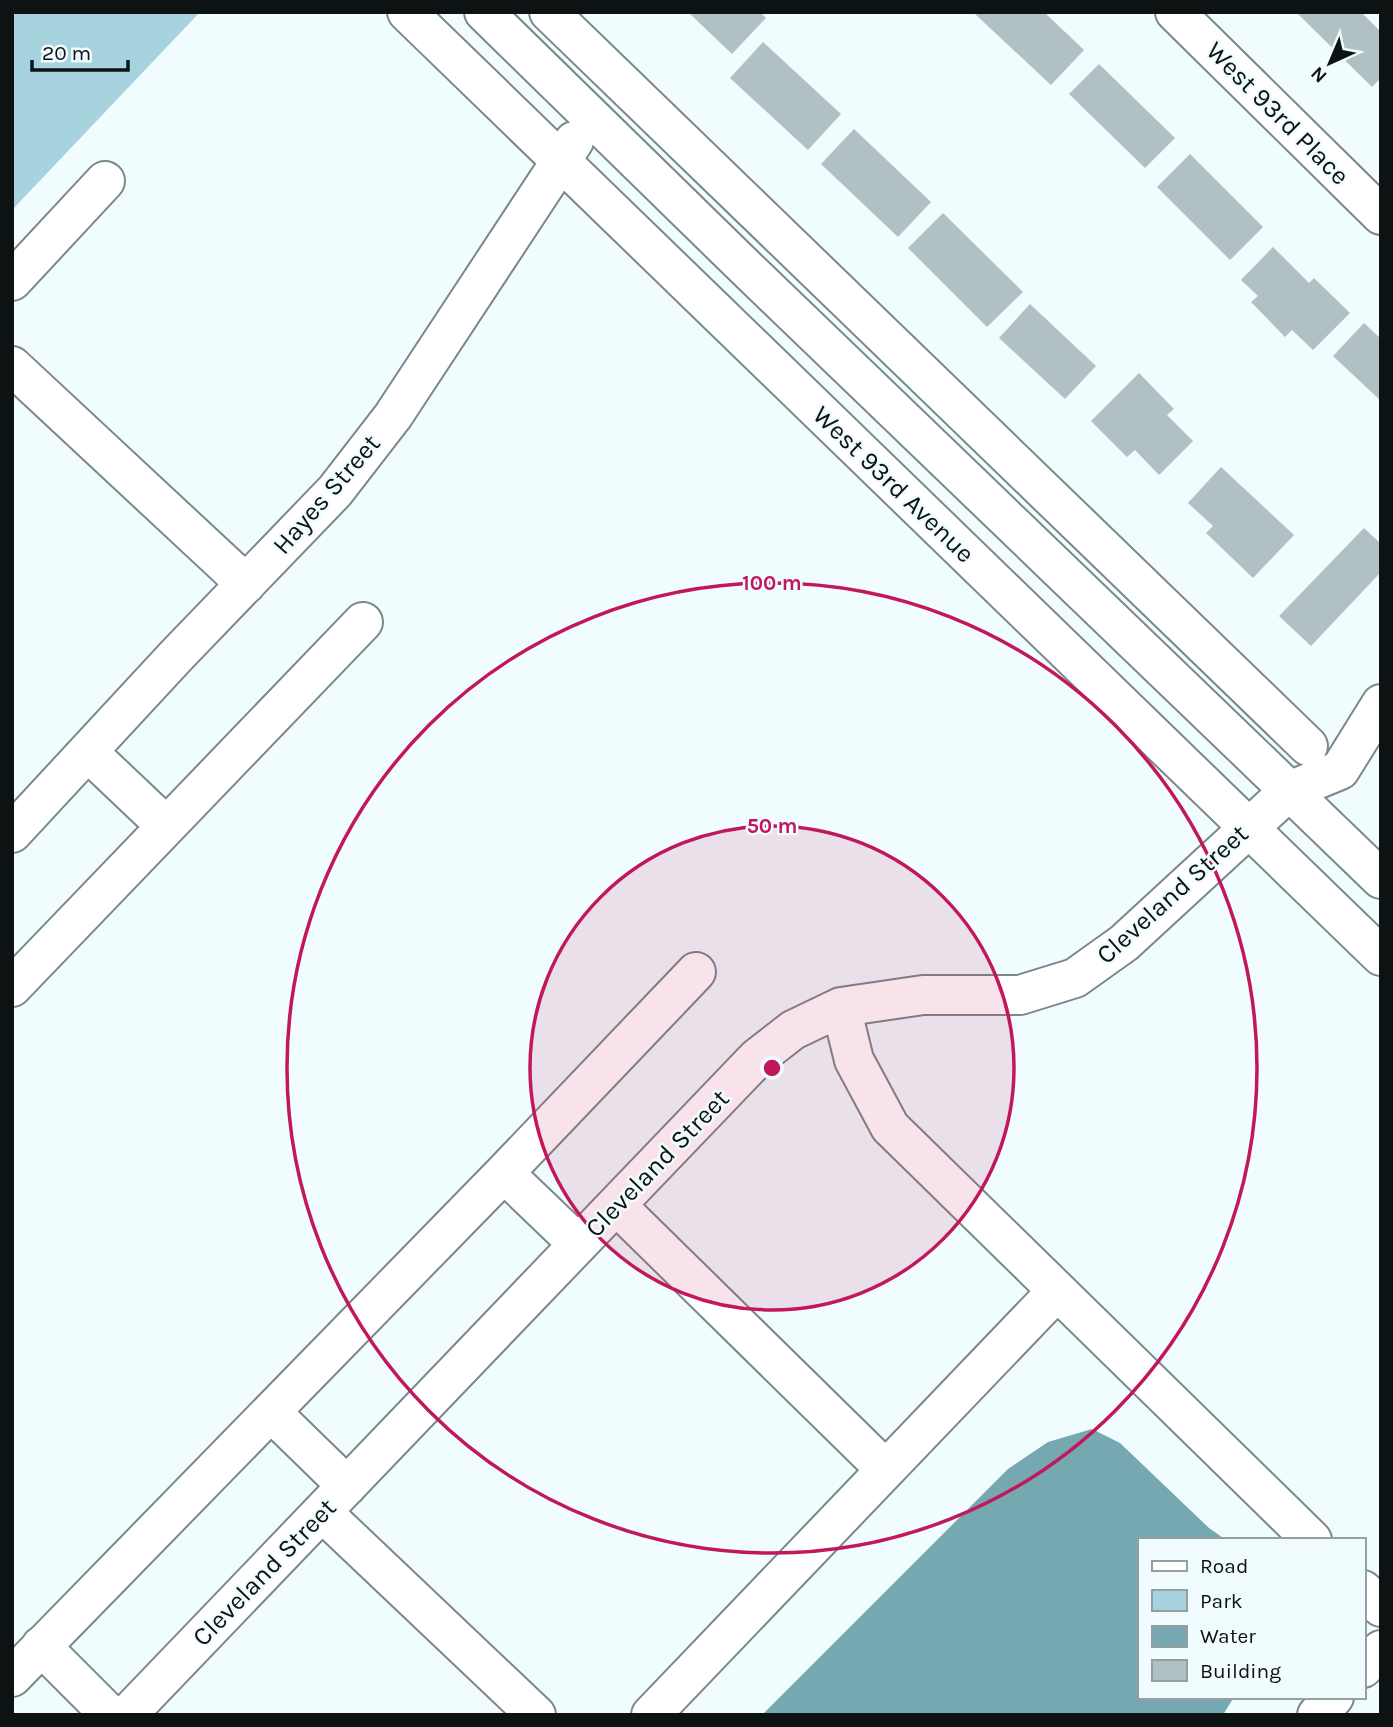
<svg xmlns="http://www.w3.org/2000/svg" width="1393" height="1727" viewBox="0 0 1393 1727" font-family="Karla,sans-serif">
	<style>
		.green { fill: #a6d3dd }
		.water { fill: #76a8b2 }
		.building { fill: #b1c0c3 }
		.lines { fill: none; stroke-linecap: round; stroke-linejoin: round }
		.minor-casing { stroke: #7b888b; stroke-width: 42 }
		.minor { stroke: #fff; stroke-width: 38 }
		.ring { fill: none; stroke: #c2185b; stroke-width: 3.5 }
		.labels { text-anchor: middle; stroke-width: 5; stroke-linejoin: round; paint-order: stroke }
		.street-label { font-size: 26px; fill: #0d1213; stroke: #f0fcfe }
		.centre { fill: #c2185b; stroke: #f0fcfe; stroke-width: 3.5 }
		.ring-label { font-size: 21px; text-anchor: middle; font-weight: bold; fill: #c2185b; stroke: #f0fcfe; stroke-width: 5; stroke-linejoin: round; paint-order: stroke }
	</style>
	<rect width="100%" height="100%" fill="#f0fcfe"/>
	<path class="green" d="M12,12h188l-188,198z"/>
	<path class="water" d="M1092,1429l28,14 89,85 17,12h-87v157h95l-11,18h-461l246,-246 40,-27z"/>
	<path class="building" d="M688,12h72l6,6 -34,36z
		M977,12h67l40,38 -33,35 -76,-71z
		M1296,12h65l20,20v46l-9,9z
		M763,42l78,72 -33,36 -78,-72z
		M1099,64l76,74 -30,30 -76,-74z
		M854,129l77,73 -33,35 -77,-73z
		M1190,154l73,73 -33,33 -73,-73z
		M943,213l80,79 -36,35 -79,-79z
		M1273,247l36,36 5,-5 36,35 -37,37 -21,-20 -7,7 -34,-35 7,-6 -17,-16z
		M1030,304l66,62 -31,33 -66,-61z
		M1364,323l17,16v62l-48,-45z
		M1139,373l35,36 -7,6 26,26 -34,34 -24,-25 -8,7 -36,-36z
		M1221,467l73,68 -41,43 -47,-45 7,-7 -25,-23z
		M1364,528l17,16v28l-70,74 -32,-30z"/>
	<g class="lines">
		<defs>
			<path id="minor" d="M407,12l974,944
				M484,12l261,255 636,612
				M549,12l759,734
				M1175,12l206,203
				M12,281l93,-100
				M12,366l234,218
				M88,752l78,74
				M12,833l164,-177 159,-165 58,-75 181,-275
				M12,987l351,-365
				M841,1007l13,53 36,67 422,413
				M504,1173l74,71
				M616,1205l269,264
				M271,1412l76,74
				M322,1512l214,203
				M1363,1590l18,17
				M41,1646l69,69
				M1363,1668l18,-18
				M12,1677l492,-504 192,-201
				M127,1715l630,-657 36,-28 48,-23 82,-12h97l55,-17 49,-35 165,-152 51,-21 41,-66
				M651,1715l405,-423
				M1317,1715l17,-18"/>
		</defs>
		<use href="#minor" class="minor-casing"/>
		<use href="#minor" class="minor"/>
	</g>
	<circle cx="772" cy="1068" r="242" fill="#c2185b" fill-opacity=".12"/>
	<g class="ring">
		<circle cx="772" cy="1068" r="242"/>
		<circle cx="772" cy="1068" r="485"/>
	</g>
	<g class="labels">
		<g class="street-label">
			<text transform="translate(1278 113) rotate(45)" y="9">West 93rd Place</text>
			<text transform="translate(894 484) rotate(44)" y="9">West 93rd Avenue</text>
			<text transform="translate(326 494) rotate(-49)" y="9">Hayes Street</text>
			<text transform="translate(1172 894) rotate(-42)" y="9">Cleveland Street</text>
			<text transform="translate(657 1163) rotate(-46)" y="9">Cleveland Street</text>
			<text transform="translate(264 1572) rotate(-46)" y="9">Cleveland Street</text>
		</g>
	</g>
	<circle cx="772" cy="1068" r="10" class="centre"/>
	<g class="ring-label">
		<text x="772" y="590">100 m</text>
		<text x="772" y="833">50 m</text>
	</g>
	<rect width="1393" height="1727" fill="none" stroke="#0d1213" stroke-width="28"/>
	<rect x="1138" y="1538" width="228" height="161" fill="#f0fcfe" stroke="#959ea0" stroke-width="2"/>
	<rect x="1152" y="1561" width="35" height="10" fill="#ffffff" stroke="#959ea0" stroke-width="2"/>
	<text x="1200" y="1573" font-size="21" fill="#0d1213">Road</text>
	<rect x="1152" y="1590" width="35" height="21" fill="#a6d3dd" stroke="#959ea0" stroke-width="2"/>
	<text x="1200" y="1608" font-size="21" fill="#0d1213">Park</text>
	<rect x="1152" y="1626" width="35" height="21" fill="#76a8b2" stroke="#959ea0" stroke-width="2"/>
	<text x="1200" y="1643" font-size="21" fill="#0d1213">Water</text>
	<rect x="1152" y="1660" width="35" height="21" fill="#b1c0c3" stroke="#959ea0" stroke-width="2"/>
	<text x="1200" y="1678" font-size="21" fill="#0d1213">Building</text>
	<g transform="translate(1330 63) rotate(224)" stroke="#f0fcfe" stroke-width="5" paint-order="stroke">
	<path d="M0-5L12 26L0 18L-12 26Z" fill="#0d1213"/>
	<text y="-10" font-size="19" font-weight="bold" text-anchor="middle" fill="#0d1213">N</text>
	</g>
	<path d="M32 60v10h96v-10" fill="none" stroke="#0d1213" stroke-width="3.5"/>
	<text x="42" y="60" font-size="21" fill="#0d1213" stroke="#f0fcfe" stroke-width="5" paint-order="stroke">20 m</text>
</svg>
